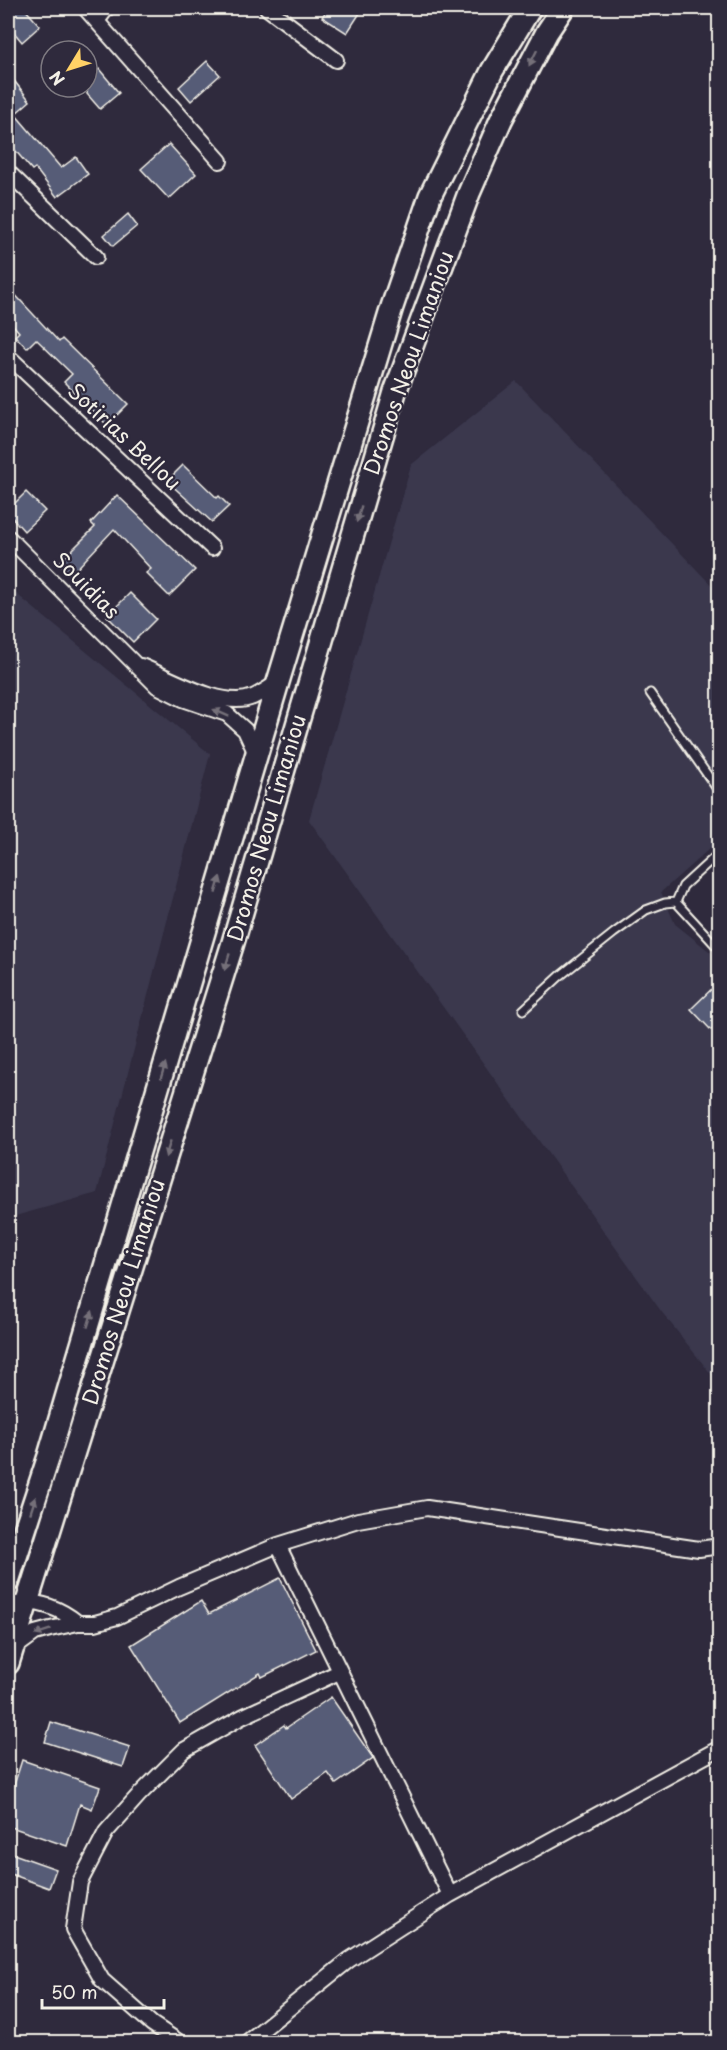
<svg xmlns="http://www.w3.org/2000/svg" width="727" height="2050" viewBox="0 0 727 2050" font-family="'Playpen Sans',sans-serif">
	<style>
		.built { fill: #3b394e }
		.building { fill: #565c77; stroke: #f4f1e8; stroke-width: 1.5 }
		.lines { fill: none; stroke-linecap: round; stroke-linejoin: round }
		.service-casing { stroke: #f4f1e8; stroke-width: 11 }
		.minor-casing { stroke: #f4f1e8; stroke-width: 18 }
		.primary-casing { stroke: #f4f1e8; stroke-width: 26 }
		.service { stroke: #2f2a3d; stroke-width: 7 }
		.minor { stroke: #2f2a3d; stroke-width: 14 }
		.primary { stroke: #2f2a3d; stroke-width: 21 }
		.oneway { fill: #747079 }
		.labels { text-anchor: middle; stroke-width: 4.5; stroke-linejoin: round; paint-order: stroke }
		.street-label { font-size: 21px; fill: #f4f1e8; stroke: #2f2a3d }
	</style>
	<rect width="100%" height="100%" fill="#2f2a3d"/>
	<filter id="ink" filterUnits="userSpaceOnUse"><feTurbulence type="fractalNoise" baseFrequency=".0167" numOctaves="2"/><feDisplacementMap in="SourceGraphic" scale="12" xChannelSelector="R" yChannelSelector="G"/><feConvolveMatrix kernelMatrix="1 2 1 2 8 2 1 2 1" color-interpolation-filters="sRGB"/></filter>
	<g filter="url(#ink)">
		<path class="built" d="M516,381l203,212v247l-58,52 14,32 44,35v425l-58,-73 -352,-491 102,-355z
			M8,587l202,167 -113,439 -89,25z"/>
		<path class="building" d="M8,8h16l16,18 -18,16 -14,-17z
			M328,8h24l8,5 -13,20 -25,-16z
			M207,61l13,14 -29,26 -12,-14z
			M99,69l20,24 -19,16 -13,-15v-15z
			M8,73l22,28 -15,13 46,54 15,-11 12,17 -31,23 -22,-29 -3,2 -24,-28z
			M169,144l27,30 -27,25 -28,-30z
			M128,214l9,12 -24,20 -9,-11z
			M8,287l51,55 3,-3 66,65 -21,21 -43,-43 8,-8 -36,-35 -9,9 -12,-12 4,-4 -11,-13z
			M183,465l34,33 2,-2 10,10 -17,16 -45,-41z
			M26,492l19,19 -21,20 -16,-18v-3z
			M117,495l78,75 -26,26 -23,-23 5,-4 -37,-40 -43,46 -12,-12 36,-36 -4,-4z
			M130,593l26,26 -23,23 -26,-26z
			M720,981v41l-9,8 -20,-21z
			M280,1578l36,72 -54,27 -2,-4 -80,50 -49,-78 70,-44 8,13z
			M331,1697l42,61 -37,26 -8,-11 -37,26 -36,-54 29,-20 2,3z
			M51,1722l79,25 -7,20 -78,-25z
			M22,1760l78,27 -8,22 -12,-5 -13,42 -59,-20v-22z
			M8,1852l48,17 -7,19 -41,-15z"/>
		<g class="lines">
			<defs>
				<path id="service" d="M650,693l70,100
					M676,902l7,-16 37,-34
					M676,902l44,48
					M523,1010l37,-34 54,-43 32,-23 19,-7 11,-1"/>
				<path id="minor" d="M85,8l135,153
					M267,8l69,52
					M97,21l10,-13
					M8,172l88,85
					M8,356l204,192
					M8,537l149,149 26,13 44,15 18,16 12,26
					M141,666c28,11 82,44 112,31 9,-4 17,-10 25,-15
					M278,1545l172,350
					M8,1616l8,-12c22,-5 45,5 62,19
					M12,1650l23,-17 15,-4 28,-6h17l22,-6 62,-30 99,-42 80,-25 69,-12 272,41 21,-3
					M179,2042l-27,-18 -50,-44 -29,-51 7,-47 26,-50 32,-36 46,-46 58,-33 97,-45
					M247,2042l102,-82 101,-65 270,-147"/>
				<path id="primary" d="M8,1581l41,-125 229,-774 114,-375 38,-111 62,-125 38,-63
					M8,1663l224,-717 163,-554 74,-199 32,-73 46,-88 16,-24"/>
			</defs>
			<use href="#service" class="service-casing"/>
			<use href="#minor" class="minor-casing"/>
			<use href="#primary" class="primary-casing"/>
			<use href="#service" class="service"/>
			<use href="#minor" class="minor"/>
			<use href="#primary" class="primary"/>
		</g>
		<defs><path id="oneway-solid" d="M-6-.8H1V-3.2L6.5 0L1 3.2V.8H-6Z" transform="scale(1.5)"/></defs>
		<g class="oneway">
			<use href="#oneway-solid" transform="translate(533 58) rotate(117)"/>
			<use href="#oneway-solid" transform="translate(359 514) rotate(106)"/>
			<use href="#oneway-solid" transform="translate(221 713) rotate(-156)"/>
			<use href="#oneway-solid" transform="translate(218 885) rotate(-73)"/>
			<use href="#oneway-solid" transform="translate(227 962) rotate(107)"/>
			<use href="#oneway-solid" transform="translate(163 1071) rotate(-73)"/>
			<use href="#oneway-solid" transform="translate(168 1149) rotate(107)"/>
			<use href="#oneway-solid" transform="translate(90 1319) rotate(-73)"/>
			<use href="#oneway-solid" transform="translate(33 1505) rotate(-72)"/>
			<use href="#oneway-solid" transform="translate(43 1632) rotate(161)"/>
		</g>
	</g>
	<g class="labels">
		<g class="street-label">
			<text transform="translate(409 363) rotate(-71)" y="7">Dromos Neou Limaniou</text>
			<text transform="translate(124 437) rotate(43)" y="7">Sotirias Bellou</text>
			<text transform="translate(86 586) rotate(45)" y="7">Souidias</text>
			<text transform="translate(267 828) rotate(-74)" y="7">Dromos Neou Limaniou</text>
			<text transform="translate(124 1292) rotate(-73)" y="7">Dromos Neou Limaniou</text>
		</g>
	</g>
	<rect width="727" height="2050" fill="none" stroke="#2f2a3d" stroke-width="30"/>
	<rect x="15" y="15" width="697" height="2020" fill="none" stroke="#f4f1e8" stroke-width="2" filter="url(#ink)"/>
	<g transform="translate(69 69) rotate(232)"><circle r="28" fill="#2f2a3d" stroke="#7e7a81" stroke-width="1.5"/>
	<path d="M0-4.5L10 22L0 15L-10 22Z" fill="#ffd166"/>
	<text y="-9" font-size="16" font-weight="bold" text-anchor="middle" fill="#f4f1e8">N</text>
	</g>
	<path d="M42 1999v9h122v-9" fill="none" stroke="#f4f1e8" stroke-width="3"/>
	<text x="51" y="1999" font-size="18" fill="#f4f1e8" stroke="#2f2a3d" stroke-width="4.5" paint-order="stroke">50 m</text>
</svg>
